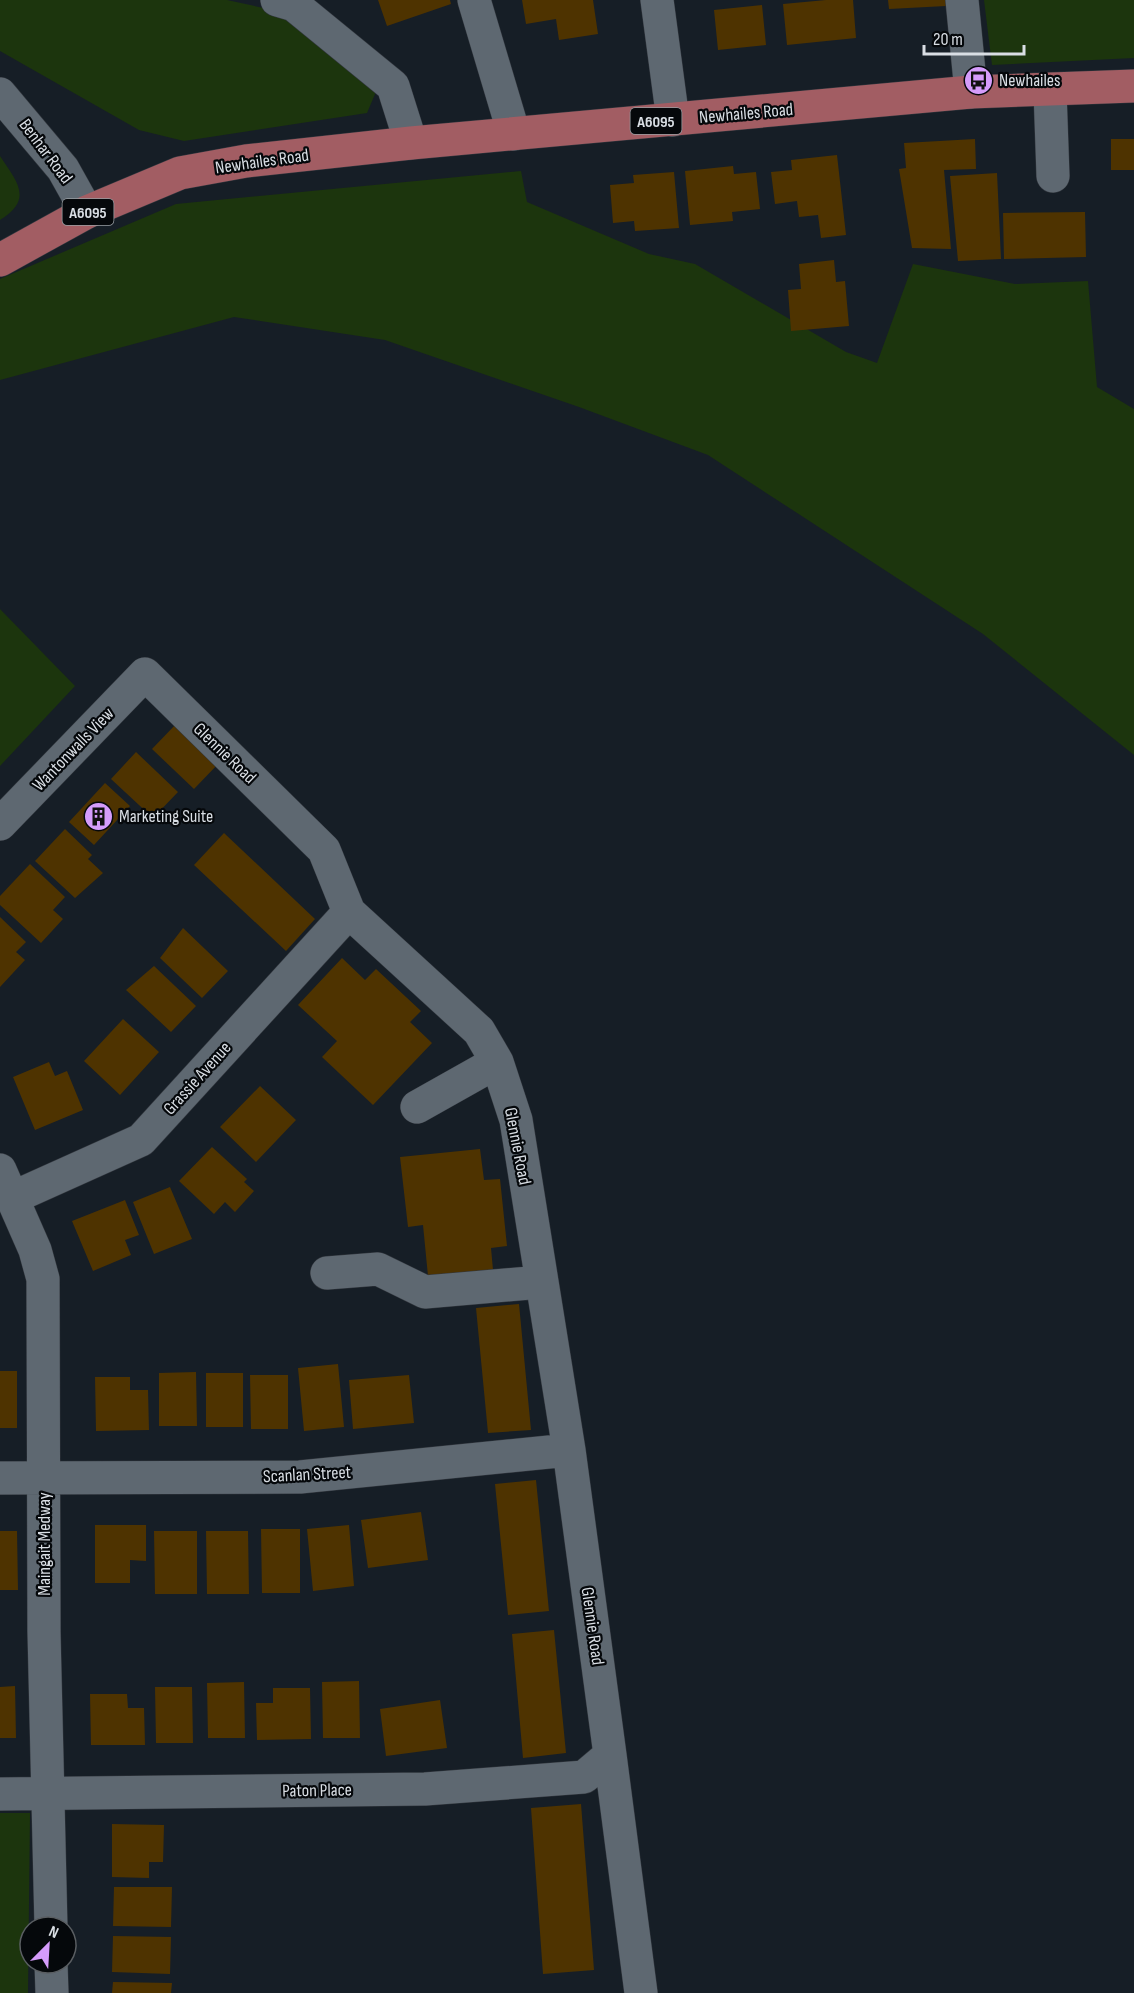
<svg xmlns="http://www.w3.org/2000/svg" width="1134" height="1993" viewBox="0 0 1134 1993" font-family="'Sofia Sans Condensed',sans-serif">
	<style>
		.green { fill: #1c350d }
		.building { fill: #4e3300 }
		.lines { fill: none; stroke-linecap: round; stroke-linejoin: round }
		.minor-casing { stroke: #32373e; stroke-width: 34 }
		.major-casing { stroke: #32373e; stroke-width: 34 }
		.minor { stroke: #5e6871; stroke-width: 33 }
		.major { stroke: #a25d63; stroke-width: 33 }
		.labels { text-anchor: middle; stroke-width: 4.5; stroke-linejoin: round; paint-order: stroke }
		.shield { fill: #05080b; stroke: #999ea3; stroke-width: 1.5 }
		.shield-label { font-size: 16px; font-weight: bold; fill: #d9dee4 }
		.poi-label { font-size: 18px; fill: #d9dee4; stroke: #05080b; text-anchor: start }
		.street-label { font-size: 18px; fill: #d9dee4; stroke: #05080b }
	</style>
	<rect width="100%" height="100%" fill="#161e26"/>
	<path class="green" d="M0,0h227l64,14 87,73 -11,26 -183,28 -45,-11 -139,-79z
		M984,0h150v58l-142,7z
		M0,156c17,26 34,43 0,64z
		M521,171l6,31 122,52 46,10 151,88 31,11 36,-99 102,20 73,-3 9,106 37,22v346l-151,-121 -275,-179 -129,-48 -194,-67 -151,-23 -234,63v-101l176,-75z
		M0,609l75,77 -75,80z
		M0,1813h30l-2,180h-28z"/>
	<path class="building" d="M378,0h72l1,4 -64,22z
		M522,0h71l5,34 -39,6 -3,-21 -30,5z
		M826,0h27l3,38 -69,7 -4,-41z
		M888,0h58v6l-57,3z
		M762,5l4,40 -48,5 -4,-40z
		M975,139l1,30 -32,1 7,79 -39,-1 -13,-79 7,-1 -2,-25z
		M1111,139h23v31h-23z
		M837,155l9,80 -25,3 -3,-23 -19,2 -2,-16 -22,3 -4,-32 21,-2 -1,-10z
		M733,166l1,8 22,-2 4,37 -28,3 1,9 -43,4 -5,-54z
		M674,172l5,56 -44,3 -1,-10 -21,2 -3,-38 24,-2 -1,-8z
		M997,173l4,86 -43,2 -8,-85z
		M1085,212l1,45 -82,2 -1,-46z
		M834,260l2,22 9,-1 4,45 -58,5 -3,-41 13,-1 -2,-25z
		M177,723l42,40 -25,26 -42,-40z
		M136,752l42,40 -25,26 -42,-39z
		M105,783l25,23 -36,39 -25,-23z
		M65,829l27,26 -4,4 15,14 -28,25 -40,-37z
		M224,833l91,86 -29,32 -92,-86z
		M30,864l35,33 -12,13 10,9 -22,24 -41,-38v-9z
		M0,917l26,25 -10,10 9,8 -25,27z
		M183,928l45,43 -26,27 -42,-40z
		M342,958l23,22 11,-11 45,42 -11,11 22,21 -59,62 -51,-48 15,-16 -39,-36z
		M154,966l42,40 -25,26 -45,-42z
		M123,1019l36,33 -39,43 -36,-34z
		M49,1062l6,14 12,-5 16,39 -48,20 -22,-53z
		M260,1086l36,34 -40,42 -36,-35z
		M212,1147l35,32 -3,3 10,9 -19,21 -10,-10 -11,12 -35,-33z
		M480,1149l4,31 16,-1 7,67 -16,2 2,22 -65,6 -5,-51 -15,2 -8,-70z
		M170,1187l22,52 -38,15 -21,-52z
		M125,1200l14,35 -14,5 6,15 -38,16 -21,-50z
		M519,1304l12,126 -43,3 -12,-125z
		M338,1364l6,63 -40,4 -6,-63z
		M0,1371h17v57h-17z
		M196,1372l1,54h-38v-53z
		M206,1373h37v54h-37z
		M250,1375h38v54h-37z
		M409,1375l5,48 -61,6 -4,-49z
		M95,1377h35v13h18l1,40 -53,1z
		M536,1480l13,131 -41,4 -13,-131z
		M421,1512l7,48 -60,8 -7,-48z
		M95,1525h51v36l-16,-1v23h-35z
		M349,1525l5,61 -41,5 -6,-62z
		M261,1529h39v64h-38z
		M0,1531h17l1,59h-18z
		M154,1531h43v63h-42z
		M206,1531h42l1,63h-42z
		M554,1630l12,123 -43,5 -11,-124z
		M359,1681l1,57h-37l-1,-56z
		M244,1682l1,56h-37l-1,-55z
		M15,1686l1,52h-16v-51z
		M155,1687h37l1,56h-37z
		M273,1688h37l1,51 -54,1 -1,-37h17z
		M90,1694h37l1,14h16l1,37h-54z
		M440,1700l7,48 -61,8 -6,-47z
		M581,1804l13,166 -51,4 -12,-166z
		M112,1824l52,1 -1,37h-14v16l-37,-1z
		M114,1887h58l-1,40 -58,-1z
		M113,1936l58,1 -1,37 -58,-2z
		M113,1982l59,1 -1,10h-59z"/>
	<g class="lines">
		<defs>
			<path id="minor" d="M277,0l17,5 99,81 18,57
				M474,0l40,134
				M657,0l16,120
				M962,0l9,92
				M1050,91l3,85
				M0,94l63,75 24,43
				M0,824l145,-150 179,176 25,62 130,119 18,31 19,58 53,330 41,305 -26,22 -159,12 -425,5
				M417,1107l80,-45
				M0,1170l35,80 8,29 1,353 7,295
				M12,1198l129,-58 208,-228
				M327,1273l51,-4 47,23 116,-10
				M0,1478l300,-1 269,-27
				M610,1755l31,238
				M51,1963l1,30"/>
			<path id="major" d="M0,260l87,-48 93,-39 66,-12 165,-18 560,-51 163,-6"/>
		</defs>
		<use href="#minor" class="minor-casing"/>
		<use href="#major" class="major-casing"/>
		<use href="#minor" class="minor"/>
		<use href="#major" class="major"/>
	</g>
	<defs>
		<symbol id="bus-disc" viewBox="-11 -11 22 22"><circle r="9.5" fill="#d59cfb" stroke="#05080b"/><path d="M-5-6H5V4H4V6H2V4H-2V6H-4V4H-5ZM-3.5-4V0h7V-4ZM-3.5 1.2v1.5H-2V1.2ZM2 1.2v1.5H3.5V1.2Z" fill="#111"/></symbol>
		<symbol id="building-disc" viewBox="-11 -11 22 22"><circle r="9.5" fill="#d59cfb" stroke="#05080b"/><path d="M-4-6H4V6H1V3H-1V6H-4ZM-2.5-4.3h1.7v1.8h-1.7ZM.8-4.3h1.7v1.8H.8ZM-2.5-1h1.7V.8h-1.7ZM.8-1h1.7V.8H.8Z" fill="#111"/></symbol>
	</defs>
	<g fill-rule="evenodd">
		<use href="#bus-disc" x="962" y="64" width="33" height="33"/>
		<use href="#building-disc" x="82" y="800" width="33" height="33"/>
	</g>
	<g class="labels">
		<g class="shield">
			<rect x="630.5" y="108" width="51" height="26" rx="4.5"/>
			<rect x="62.5" y="199" width="51" height="26" rx="4.5"/>
		</g>
		<g class="shield-label">
			<text x="656" y="127">A6095</text>
			<text x="88" y="218">A6095</text>
		</g>
		<g class="poi-label">
			<text x="999" y="86">Newhailes</text>
			<text x="119" y="822">Marketing Suite</text>
		</g>
		<g class="street-label">
			<text transform="translate(746 113) rotate(-5)" y="6">Newhailes Road</text>
			<text transform="translate(46 151) rotate(53)" y="6">Benhar Road</text>
			<text transform="translate(262 161) rotate(-8)" y="6">Newhailes Road</text>
			<text transform="translate(73 749) rotate(-46)" y="6">Wantonwalls View</text>
			<text transform="translate(225 753) rotate(44)" y="6">Glennie Road</text>
			<text transform="translate(197 1078) rotate(-48)" y="6">Grassie Avenue</text>
			<text transform="translate(518 1146) rotate(79)" y="6">Glennie Road</text>
			<text transform="translate(307 1474) rotate(-3)" y="6">Scanlan Street</text>
			<text transform="translate(44 1544) rotate(-90)" y="6">Maingait Medway</text>
			<text transform="translate(593 1626) rotate(82)" y="6">Glennie Road</text>
			<text transform="translate(317 1790) rotate(-1)" y="6">Paton Place</text>
		</g>
	</g>
	<g transform="translate(48 1945) rotate(24)"><circle r="28" fill="#05080b" stroke="#5a5e62" stroke-width="1.5"/>
	<path d="M0-4.5L10 22L0 15L-10 22Z" fill="#d59cfb"/>
	<text y="-9" font-size="16" font-weight="bold" text-anchor="middle" fill="#d9dee4">N</text>
	</g>
	<path d="M924 45v9h100v-9" fill="none" stroke="#d9dee4" stroke-width="3"/>
	<text x="933" y="45" font-size="18" fill="#d9dee4" stroke="#05080b" stroke-width="4.5" paint-order="stroke">20 m</text>
</svg>
